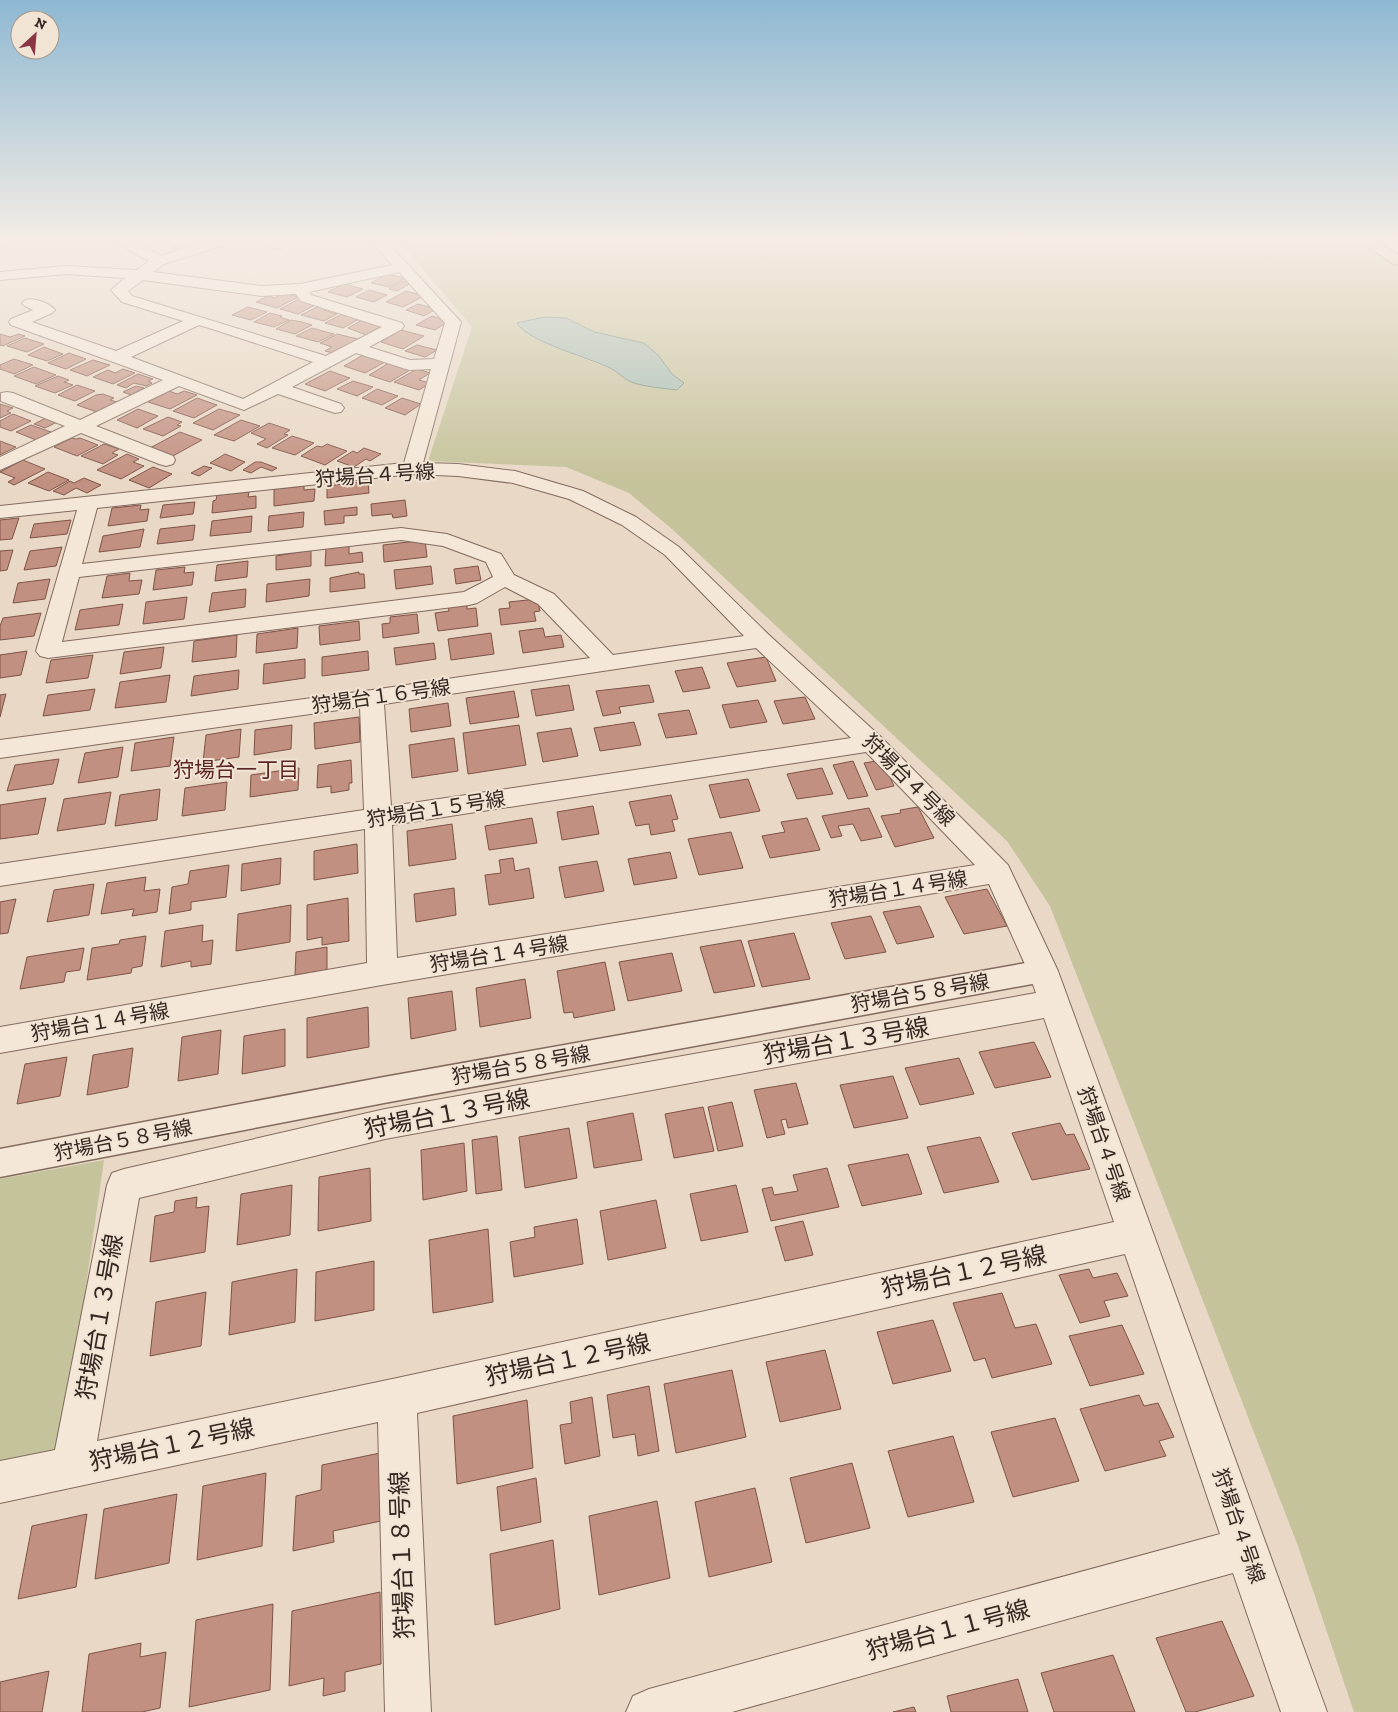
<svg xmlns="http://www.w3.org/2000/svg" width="1398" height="1712" viewBox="0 0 1398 1712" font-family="'Zilla Slab','Noto Sans JP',serif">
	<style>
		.green { fill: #c5c39b; fill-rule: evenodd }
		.water { fill: #a7bdb2; stroke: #6f8a7e }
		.building { fill: #c29080; stroke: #7e5346 }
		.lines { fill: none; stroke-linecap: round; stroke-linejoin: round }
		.pedestrian-casing { stroke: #826a5e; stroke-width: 3 }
		.minor-casing { stroke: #826a5e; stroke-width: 2 }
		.tertiary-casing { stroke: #826a5e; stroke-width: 2 }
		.primary-casing { stroke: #503a31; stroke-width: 2 }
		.pedestrian { fill: #f4e7d8; fill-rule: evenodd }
		.minor { fill: #f4e7d8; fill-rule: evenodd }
		.tertiary { fill: #f4e7d8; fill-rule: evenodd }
		.primary { fill: #e7c5a2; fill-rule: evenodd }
		.labels { text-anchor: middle; stroke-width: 4; stroke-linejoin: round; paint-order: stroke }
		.street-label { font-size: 20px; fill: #342620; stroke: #f1e4d4 }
		.neighbourhood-label { font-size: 21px; fill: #5b2624; stroke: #f1e4d4 }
		.near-street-label { font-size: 24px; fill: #342620; stroke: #f1e4d4 }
	</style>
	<rect width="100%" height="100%" fill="#e9d8c6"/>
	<path class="green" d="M399,241h959l25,18 15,-1v1454h-44l-56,-166 -248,-640 -43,-65 -335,-312 -43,-36 -63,-26 -138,-6 44,-134zM566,318l28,14 50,11 14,12 14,19 8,6 -50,2 -18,-13 -33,-12 -50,-24 -11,-7z
		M104,1160l-43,299 -61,13v-293z"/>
	<path class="water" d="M544,317l22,1 28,14 50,11 14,12 14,19 12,9 -7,7c-15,-2 -32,-3 -46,-8 -7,-3 -12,-9 -19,-13 -19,-10 -86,-28 -95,-46z"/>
	<path class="building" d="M157,241h19l-16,5 -8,-3z
		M181,241h8l10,5 -19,6 -9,-5 8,-2 -4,-2z
		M387,274l18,4 -16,9 -18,-4z
		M402,281l9,2 -14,8 -8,-2z
		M344,284l19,5 -16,8 -19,-5z
		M369,290l18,5 -13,7 -18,-5z
		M406,291l18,5 -21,11 -17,-5z
		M284,293l14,4 -21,11 -21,-6 12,-6 7,2z
		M299,299l18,5 -19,10 -18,-5z
		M418,304l18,5 -12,7 -18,-6z
		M248,307l19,5 -16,8 -19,-5z
		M317,307l10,2 -3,1 13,4 -13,7 -23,-6z
		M270,313l12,3 -2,1 9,3 -15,7 -20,-5z
		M340,315l5,1 3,-1 13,3 -18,10 -18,-5z
		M432,316l16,5 -13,9 -19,-5z
		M364,319l7,2 -3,2 13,3 -15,9 -18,-7z
		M291,320l11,2 10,3 -17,9 -19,-5z
		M312,328l22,6 -16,8 -22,-6z
		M401,330l23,6 -21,13 -22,-7z
		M0,334l10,3 9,-3 6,2 -22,10 -3,-1z
		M337,334l21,5 -25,14 -8,-2 7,-4 -12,-4z
		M25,338l19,6 -17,8 -20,-6z
		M417,345l20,5 -12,7 -20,-6z
		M44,347l19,7 -16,7 -19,-6z
		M69,353l17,6 -20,10 -18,-6z
		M363,355l22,7 -20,11 -21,-7z
		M14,359l19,6 -19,9 -14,-5v-4z
		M93,360l17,5 -23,11 -17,-6z
		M389,363l21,7 -20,12 -21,-7z
		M34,367l22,8 -20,9 -22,-8z
		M123,369l12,4 -22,11 -20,-7 15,-7 7,3z
		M417,369l13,4 -11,7 11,3 -11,7 -25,-8z
		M330,371l20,7 -25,13 -20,-7z
		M138,374l15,5 -5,2 4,2 -6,3 -12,-3 -8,5 -9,-3z
		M58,376l11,4 -5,2 9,3 -18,8 -20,-7z
		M353,381l20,6 -16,9 -20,-7z
		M77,385l18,6 -20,10 -17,-6z
		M136,386l8,2 -13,7 -8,-3z
		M377,389l21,7 -16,9 -20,-7z
		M169,391l8,3 7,-3 13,4 -27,14 -22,-7z
		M103,394l11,4 -4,2 7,2 -20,10 -20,-7 19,-10z
		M197,398l20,7 -23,13 -21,-7z
		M402,398l19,6 -16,11 -20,-7z
		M0,404l13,4 -6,3 4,2 -11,5z
		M138,409l20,7 -21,12 -20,-8z
		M219,409l21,6 -27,15 -20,-7z
		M13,414l18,7 -20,10 -11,-4v-6z
		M168,417l14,5 -5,3 4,1 -18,10 -20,-7z
		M46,418l11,4 -12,6 -11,-4z
		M241,420l19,6 -26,15 -20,-6z
		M269,423l21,7 -6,4 4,1 -21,13 -10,-4 9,-5 -15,-6z
		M31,425l20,7 -15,8 -20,-8z
		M180,432l22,8 -31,17 -23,-8z
		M292,436l22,7 -19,12 -23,-7z
		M72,438l4,1 4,-1 18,7 -21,11 -23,-9z
		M0,441l16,6 -16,8z
		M104,444l15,5 -7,4 6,2 -15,9 -22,-8z
		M327,444l20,7 -22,14 -24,-9 16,-10 5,1z
		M364,448l17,6 -11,7 -4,-2 -12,8 -17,-6 16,-10 4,2z
		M127,454l12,5 -6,3 11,4 -23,13 -24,-9z
		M225,454l20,8 -14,9 -21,-8z
		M23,460l22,9 -31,16 -6,-3 7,-4 -15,-6z
		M255,462h6l16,6 -5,3 -11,-4 -10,6 -8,-3z
		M204,466l8,2 -13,8 -8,-3z
		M153,467l19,7 -23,14 -20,-8z
		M48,472l21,8 -20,11 -21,-8z
		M84,478l17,7 -14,8 -11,-5 -12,7 -11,-4 17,-10 4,2z
		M368,481l1,12 -42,5v-12z
		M304,486v4l11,-1 -1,12 -40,5v-17z
		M249,492l-1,5 8,-1v12l-44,5 1,-12 3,-1 1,-5z
		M405,500l2,16 -14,2 -1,-4 -20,2 -1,-12z
		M195,502l-2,12 -33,4 3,-13z
		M141,505l-1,5 9,-1 -2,12 -39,5 4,-18z
		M357,507v8l-13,1v7l-19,2 -1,-14z
		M304,512l-1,15 -35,4 1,-15z
		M252,516l-1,16 -41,4 2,-15z
		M19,518l-7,21 -12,1v-20z
		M71,520l-4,14 -37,4 4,-14z
		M195,525l-2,15 -36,4 3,-15z
		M144,529l-4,18 -41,5 4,-16z
		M425,540l2,17 -43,5 -1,-17z
		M349,545v9l13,-2 1,10 -38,4 1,-18z
		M62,547l-6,19 -32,4 6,-19z
		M13,550l-6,20 -7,1v-20z
		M311,550v16l-35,4v-14z
		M248,561l-1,16 -32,4 2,-16z
		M431,566l2,18 -37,5 -2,-19z
		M478,566l3,14 -25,4 -2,-15z
		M185,567l-1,6 10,-1 -2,13 -39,5 3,-20z
		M359,572v2h5l1,14 -35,4v-14z
		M130,573l-1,8 13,-1 -3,14 -37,4 5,-22z
		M50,579l-5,20 -32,4 5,-20z
		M310,579l-1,17 -43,6 1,-18z
		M246,589l-1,18 -36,5 3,-19z
		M187,597l-3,22 -41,5 3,-22z
		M537,599l3,12 -6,1 2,9 -35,4 -2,-16 11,-1 -1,-6z
		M123,604l-4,21 -44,5 5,-20z
		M467,605v4l9,-1 2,18 -40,5 -3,-18 14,-2 -1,-4z
		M41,613l-7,23 -34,4v-14l3,-8z
		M417,614l2,19 -36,5 -1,-14 8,-1v-6z
		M359,621l1,19 -40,5 -1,-19z
		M298,628l-1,20 -41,5 1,-19z
		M543,628l2,9 16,-2 3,12 -41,6 -4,-22z
		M491,633l3,21 -43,6 -3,-21z
		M237,635l-1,22 -44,5 2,-21z
		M434,643l2,16 -40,6 -2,-17z
		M164,647l-3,21 -41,6 4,-22z
		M27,651l-6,24 -21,3v-23z
		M368,651l1,19 -47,6v-19z
		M93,655l-5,23 -42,5 5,-23z
		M766,657l10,24 -39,6 -10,-24z
		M305,659v19l-42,6 1,-20z
		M702,667l8,21 -27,4 -8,-21z
		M239,670l-1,19 -47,7 3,-20z
		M170,675l-4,27 -51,6 5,-26z
		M569,685l5,25 -38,6 -5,-26z
		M649,685l5,17 -35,5 2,6 -18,3 -7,-25z
		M95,689l-5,21 -47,6 5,-21z
		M514,691l5,26 -49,7 -4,-26z
		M6,694l-6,23v-22z
		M805,697l10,22 -32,5 -9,-23z
		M758,700l9,22 -37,6 -8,-23z
		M448,703l3,23 -40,6 -2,-23z
		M689,710l8,24 -31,4 -8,-24z
		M359,717l1,25 -45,7 -1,-26z
		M634,722l7,23 -41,6 -6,-23z
		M292,725l-1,24 -37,6 1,-25z
		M519,725l7,40 -58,9 -5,-41z
		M571,728l7,28 -35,6 -6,-29z
		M241,729l-2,28 -36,5 3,-27z
		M174,737l-4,29 -39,5 4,-28z
		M454,738l4,33 -46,7 -3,-33z
		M123,747l-5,30 -40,6 7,-30z
		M59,759l-6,25 -46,7 8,-26z
		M351,760l1,23h-3v7l-18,3v-7l-14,2 1,-23z
		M882,760l12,26 -18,4 -12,-27z
		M853,761l15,35 -20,3 -15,-34z
		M299,768l-1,22 -48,7 1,-22z
		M822,768l11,26 -36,5 -10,-25z
		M748,779l12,32 -40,7 -11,-33z
		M227,782l-2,28 -43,6 3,-28z
		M160,789l-3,31 -42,6 5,-31z
		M111,792l-6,32 -48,7 7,-32z
		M671,795l7,24 -6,1 3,11 -24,4 -2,-11 -13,2 -7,-24z
		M46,798l-8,36 -38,5v-34z
		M593,806l6,28 -37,6 -5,-28z
		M918,807l16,31 -39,9 -14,-31 20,-3 -1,-3z
		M869,808l13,29 -21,4 -8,-17 -15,2 4,10 -11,2 -9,-22z
		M532,818l5,25 -48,7 -4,-24z
		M807,818l13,32 -50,8 -8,-22 23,-4 -4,-10z
		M452,824l4,35 -47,7 -2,-35z
		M731,832l12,36 -44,7 -11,-36z
		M357,844l1,29 -44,7v-29z
		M670,852l7,26 -43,7 -6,-26z
		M281,858l-1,26 -39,7 1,-27z
		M513,858l2,13 14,-3 5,30 -45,7 -4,-30 16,-2 -2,-13z
		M597,861l7,30 -39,7 -6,-31z
		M229,865l-3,32 -35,5v8l-22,4 3,-27 16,-3 2,-13z
		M146,877l-2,14 16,-2 -3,23 -25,4 2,-7 -33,5 6,-31z
		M94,884l-5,31 -42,7 7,-32z
		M454,888l2,27 -40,7 -2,-28z
		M987,889l20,37 -43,8 -19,-37z
		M348,898l1,43 -27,4v-8l-15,3v-35z
		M16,899l-8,34 -8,1v-32z
		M291,905l-1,37 -54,9 2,-37z
		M920,906l14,31 -37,7 -14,-32z
		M871,916l15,36 -41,7 -14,-36z
		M203,925l-1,17 11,-2 -2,24 -20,3v-6l-30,6 4,-36z
		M794,933l16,46 -48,8 -14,-46z
		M146,936l-4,30 -10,2 -1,5 -44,7 5,-32 27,-4 1,-4z
		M741,940l14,46 -41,7 -14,-46z
		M327,947v23l-32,5 1,-23z
		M84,948l-4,22 -14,2 -2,10 -44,7 7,-32z
		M672,953l10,38 -54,10 -9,-39z
		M605,962l10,48 -41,8 -1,-6 -9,1 -7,-42z
		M525,979l6,39 -51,9 -4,-39z
		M452,991l4,39 -45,9 -3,-41z
		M368,1007l1,40 -62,11v-40z
		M285,1029v37l-43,8 2,-38z
		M221,1030l-3,44 -40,7 4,-44z
		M1034,1042l17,35 -56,11 -16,-36z
		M133,1048l-5,39 -41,8 6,-40z
		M67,1057l-7,39 -43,8 8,-40z
		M959,1058l15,36 -54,11 -15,-37z
		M893,1076l15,42 -54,10 -14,-43z
		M796,1083l12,41 -20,4 -2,-9 -5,1 4,14 -18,4 -13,-48z
		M732,1102l11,44 -25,5 -10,-44z
		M703,1107l11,44 -40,7 -9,-44z
		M633,1113l9,47 -48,8 -7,-46z
		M1060,1123l6,12 8,-1 16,35 -58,11 -20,-47z
		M569,1128l8,50 -52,10 -6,-51z
		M497,1136l5,54 -26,4 -4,-54z
		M980,1137l19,45 -55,11 -17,-46z
		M464,1143l3,48 -44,9 -2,-50z
		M908,1154l14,40 -60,12 -14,-41z
		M370,1168l1,53 -53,10 1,-54z
		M827,1168l12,39 -68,14 -9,-32 10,-2 2,8 24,-4 -5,-16z
		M292,1185l-2,50 -53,10 4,-51z
		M736,1185l12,47 -47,9 -11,-47z
		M197,1197l-1,11 13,-2 -4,46 -55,10 5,-46 19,-4 1,-11z
		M656,1200l10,48 -58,12 -8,-49z
		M577,1219l6,45 -69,13 -4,-35 25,-5 -1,-10z
		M803,1221l10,34 -28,6 -10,-34z
		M488,1229l5,73 -60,11 -4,-73z
		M374,1261v49l-59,11 1,-49z
		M297,1269l-2,53 -66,13 3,-53z
		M1089,1269l4,9 24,-5 11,23 -24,5 6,15 -30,7 -21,-48z
		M206,1292l-5,54 -51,10 6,-54z
		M1002,1293l13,35 21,-4 16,40 -60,14 -7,-20 -11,3 -21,-58z
		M933,1320l18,51 -58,13 -16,-52z
		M1122,1325l22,49 -54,12 -21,-50z
		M825,1350l16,59 -61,13 -14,-60z
		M732,1370l14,67 -70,16 -12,-69z
		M649,1386l10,65 -21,5 -3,-22 -22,4 -6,-43z
		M1139,1395l5,11 14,-3 16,34 -15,4 7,15 -61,15 -25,-62z
		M592,1397l8,59 -35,8 -5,-39 12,-2 -2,-21z
		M527,1400l6,68 -76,16 -4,-68z
		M1055,1418l24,63 -66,16 -22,-65z
		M953,1436l21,66 -66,15 -20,-66z
		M380,1453l1,68 -48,10 1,11 -41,9 3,-55 25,-6 1,-25z
		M852,1463l18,65 -64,15 -16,-65z
		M266,1473l-4,73 -65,14 6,-74z
		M536,1478l5,44 -40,9 -4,-44z
		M755,1488l17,74 -63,15 -14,-75z
		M177,1494l-8,69 -74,16 9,-70z
		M657,1501l13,77 -71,17 -10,-79z
		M87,1514l-11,73 -58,12 14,-73z
		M553,1540l7,69 -65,16 -5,-71z
		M380,1592l1,72 -36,8v19l-22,5 1,-18 -35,8 3,-75z
		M273,1604l-3,86 -81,17 7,-87z
		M1222,1621l32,75 -59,16h-9l-30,-74z
		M141,1643l-1,14 26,-5 -6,56 -18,4h-60l7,-58z
		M1113,1655l22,57h-81l-13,-39z
		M49,1671l-7,41h-42v-30z
		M1018,1679l10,33h-77l-4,-16z
		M914,1707l2,5h-23z"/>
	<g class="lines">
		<defs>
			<path id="pedestrian" d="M1043,960l10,3 4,8 -4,8 -10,3 -659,121 -384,74v-28l384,-72z"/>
			<path id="minor" d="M112,241h22l27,15 46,-15h23l-2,3 -64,20 -11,8 108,14 39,-2 92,-19 -21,-24h15l75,81 -38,141 35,1 57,7 68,20 53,26 43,30 90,88 112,102 127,128 50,106 269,741h-46l-48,-139 -501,139h-106l7,-16 16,-7 571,-155 -95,-280 -708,159 14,299h-46l-7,-290 -378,81v-42l55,-11 52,-265 5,-12 12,-4 261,-60 651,-116 -8,-22 -39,-87 -607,101 -382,68v-26l367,-64 -2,-134 -365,57v-22l364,-54 -4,-103 -360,51v-18l372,-50 218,-32 -52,-54 -33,-17 -28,16 -8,2 -421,53 -8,-2 -4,-5 41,-141 -77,8v-12l404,-43 27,-94 -22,1 -53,-17 -64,34 49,17 3,4 -3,4 -6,1 -57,-19 -34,16 -65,-24 -83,40 77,30 2,4 -2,4 -7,2 -7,-2 -78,-31 -81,37v-13l65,-31 -64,-25v-8l6,-1 6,1 67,27 83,-40 -152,-55 -2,-3 2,-3 22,-9 -8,-4 -3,-3 3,-3c9,-3 24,3 30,10l-3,3 -20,9 84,29 67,-30 -61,-19 -11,-12 14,-12 -59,-4 -66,6v-8l66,-6 71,4 12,-9zM399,272l46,51 -11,36 -24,1 -41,-13 33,-18 2,-3 -2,-3 -91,-28 -2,-3zM143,280l118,16 35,-2 5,7 81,26 -56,29 -194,-60 -4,-5zM199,325l10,3 104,34 -70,37 -112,-42zM412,474l46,2 55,7 56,16 53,26 43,30 79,81 -131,19 -59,-61 -40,-19 -13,-21 -54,-20 -46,-6 -319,36 15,-56zM401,540l42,6 43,16 7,15 -29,15 -402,50 17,-65zM756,648l95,90 -460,68 -7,-102zM866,752l109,113 -578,93 -5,-133zM1044,1018l70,204 -717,156 -300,63 42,-243 246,-59z
				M262,241h20l3,4 -2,3c-7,2 -16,-1 -21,-7z"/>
			<path id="tertiary" d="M0,241h8l-3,6 -5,1z"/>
			<path id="primary" d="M1360,241h17l21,14v10l-5,-1z"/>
		</defs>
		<use href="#pedestrian" class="pedestrian-casing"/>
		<use href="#minor" class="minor-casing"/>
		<use href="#tertiary" class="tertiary-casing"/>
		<use href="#primary" class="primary-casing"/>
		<use href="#pedestrian" class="pedestrian"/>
		<use href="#minor" class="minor"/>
		<use href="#tertiary" class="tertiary"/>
		<use href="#primary" class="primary"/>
	</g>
	<linearGradient id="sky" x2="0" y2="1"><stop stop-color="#8eb8d2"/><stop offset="0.5" stop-color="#f5ede5"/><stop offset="1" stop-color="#f5ede5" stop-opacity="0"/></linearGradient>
	<rect width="1398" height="481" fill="url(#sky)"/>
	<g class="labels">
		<g class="street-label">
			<text transform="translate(375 475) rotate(-4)" y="7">狩場台４号線</text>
			<text transform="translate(381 696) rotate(-8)" y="7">狩場台１６号線</text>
			<text transform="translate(909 780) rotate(45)" y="7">狩場台４号線</text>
			<text transform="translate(436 809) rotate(-9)" y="7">狩場台１５号線</text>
			<text transform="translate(898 889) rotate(-9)" y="7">狩場台１４号線</text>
			<text transform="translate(499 954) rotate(-9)" y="7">狩場台１４号線</text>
			<text transform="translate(920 993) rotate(-10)" y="7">狩場台５８号線</text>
			<text transform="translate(100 1022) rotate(-10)" y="7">狩場台１４号線</text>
			<text transform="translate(521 1065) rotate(-10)" y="7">狩場台５８号線</text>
			<text transform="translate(123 1140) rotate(-11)" y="7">狩場台５８号線</text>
			<text transform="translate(1104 1144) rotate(71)" y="7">狩場台４号線</text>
			<text transform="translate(1239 1526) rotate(71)" y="7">狩場台４号線</text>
		</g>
		<g class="neighbourhood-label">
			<text x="236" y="777">狩場台一丁目</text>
		</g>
		<g class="near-street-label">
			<text transform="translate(846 1041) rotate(-10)" y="8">狩場台１３号線</text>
			<text transform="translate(447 1114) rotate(-11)" y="8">狩場台１３号線</text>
			<text transform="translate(964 1272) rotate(-12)" y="8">狩場台１２号線</text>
			<text transform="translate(100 1317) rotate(-80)" y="8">狩場台１３号線</text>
			<text transform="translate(568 1360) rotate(-12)" y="8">狩場台１２号線</text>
			<text transform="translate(172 1445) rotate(-12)" y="8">狩場台１２号線</text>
			<text transform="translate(402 1555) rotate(-92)" y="8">狩場台１８号線</text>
			<text transform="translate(948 1630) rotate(-15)" y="8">狩場台１１号線</text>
		</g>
	</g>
	<g transform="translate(35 35) rotate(26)"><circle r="24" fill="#f1e4d4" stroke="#a5988c"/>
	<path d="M0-4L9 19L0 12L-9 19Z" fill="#893545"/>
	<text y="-8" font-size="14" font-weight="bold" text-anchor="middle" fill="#342620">N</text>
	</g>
</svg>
